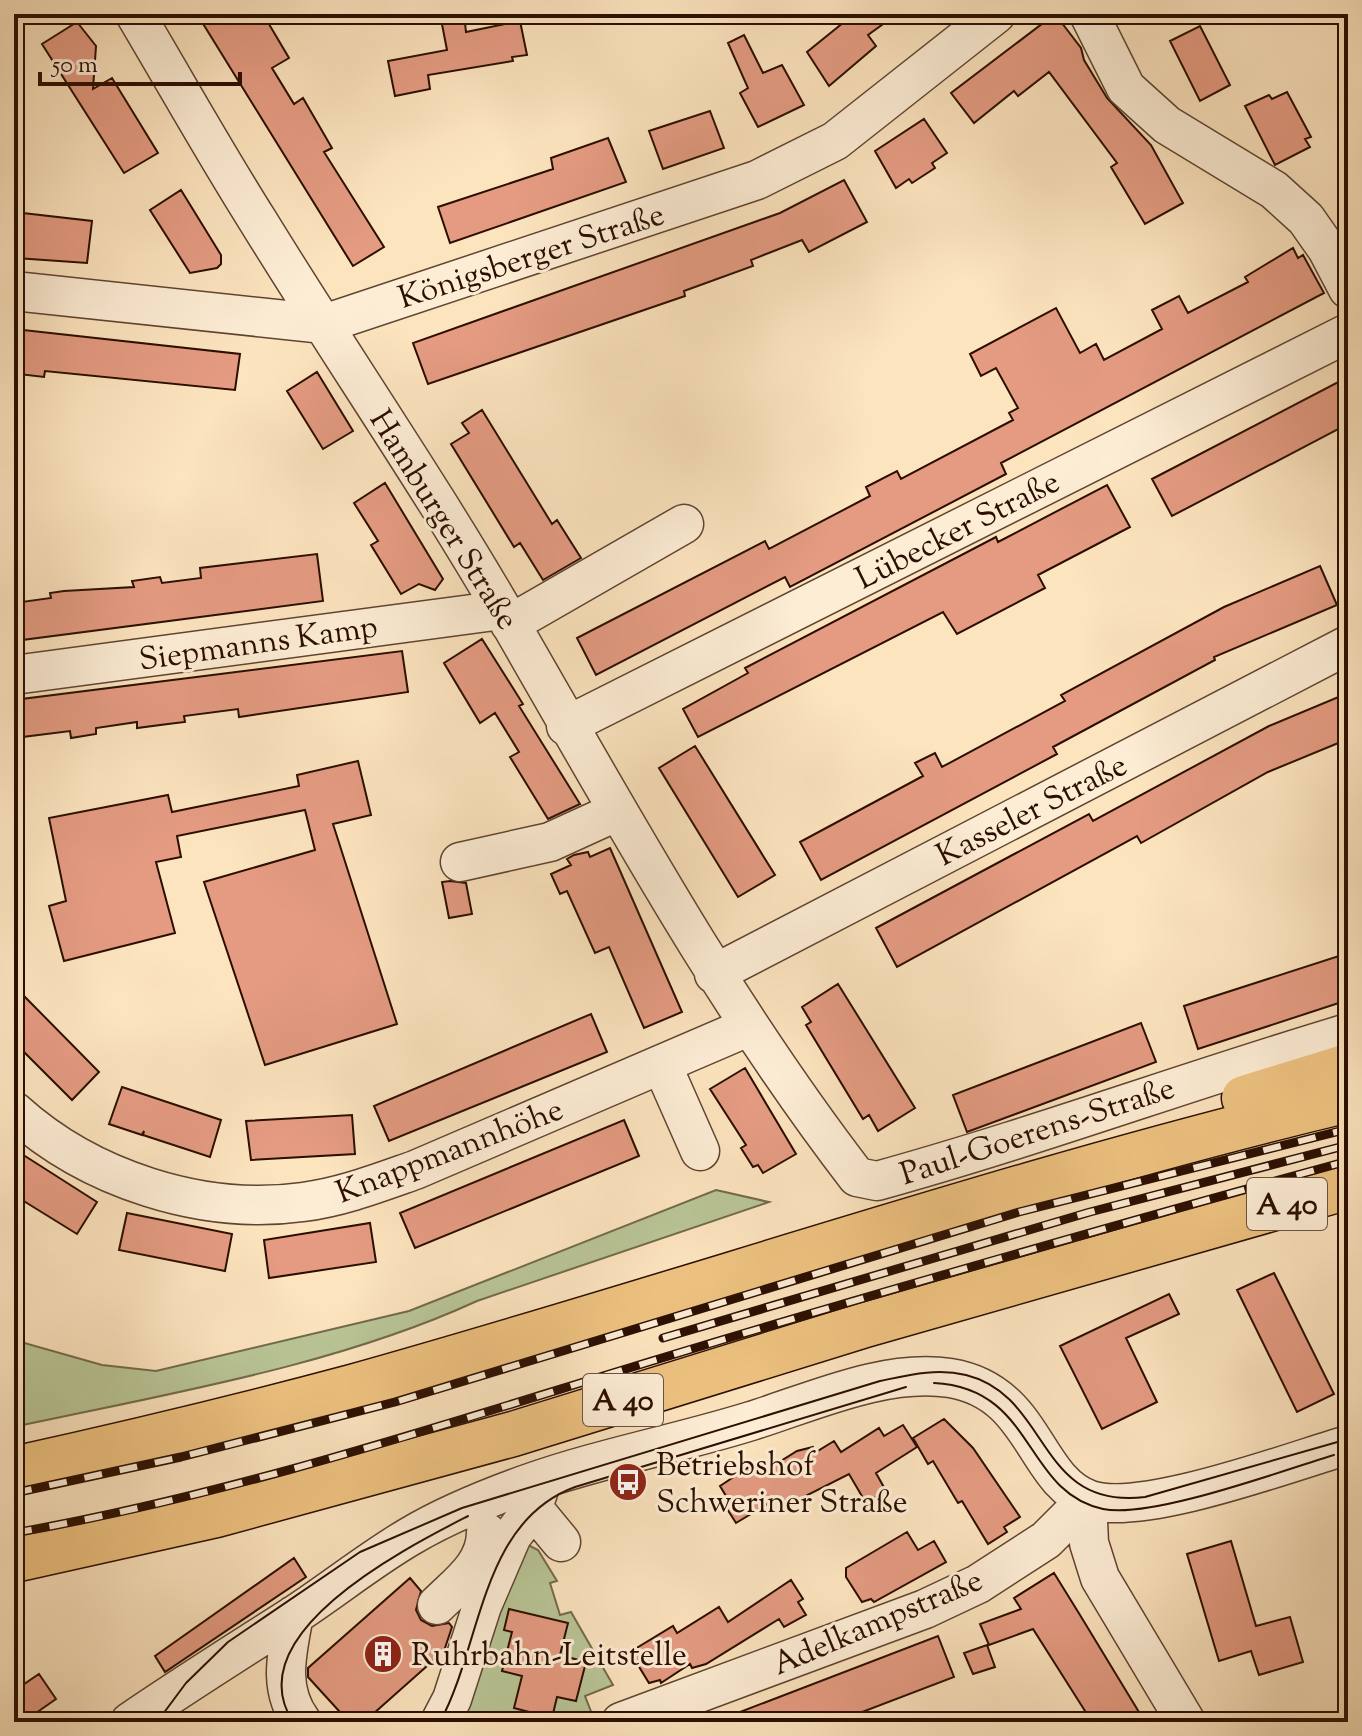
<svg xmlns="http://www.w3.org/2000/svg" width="1362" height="1736" viewBox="0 0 1362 1736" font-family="'Sorts Mill Goudy',serif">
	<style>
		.green { fill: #b9c596; stroke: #726a4c; stroke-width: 2 }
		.building { fill: #e49b82; stroke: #2b0e01; stroke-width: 2 }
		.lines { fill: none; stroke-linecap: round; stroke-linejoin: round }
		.minor-casing { stroke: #5f4430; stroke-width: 41 }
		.highway-casing { stroke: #2b0e01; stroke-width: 47 }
		.minor { stroke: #fdedd5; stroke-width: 38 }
		.highway { stroke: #eec280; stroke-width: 44 }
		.tram { stroke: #2b0e01; stroke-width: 2 }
		.rail-casing { stroke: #2b0e01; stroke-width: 9 }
		.rail { stroke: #fdedd5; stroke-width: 6; stroke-dasharray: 18; stroke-linecap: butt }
		.labels { text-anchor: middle; stroke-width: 6; stroke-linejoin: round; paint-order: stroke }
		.shield { fill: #fdedd5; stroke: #6a5141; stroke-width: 2 }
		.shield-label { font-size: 30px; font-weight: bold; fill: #2b0e01 }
		.street-label { font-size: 32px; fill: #2b0e01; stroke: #fdedd5 }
		.poi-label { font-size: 32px; fill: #2b0e01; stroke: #fdedd5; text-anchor: start }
	</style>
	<rect width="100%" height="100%" fill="#fce4bf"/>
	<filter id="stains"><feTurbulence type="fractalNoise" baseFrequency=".0025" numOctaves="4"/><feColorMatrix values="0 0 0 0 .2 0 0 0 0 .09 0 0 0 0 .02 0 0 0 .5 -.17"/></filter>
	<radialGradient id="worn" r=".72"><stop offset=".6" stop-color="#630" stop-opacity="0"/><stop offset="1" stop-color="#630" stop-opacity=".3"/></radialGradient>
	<path class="green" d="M716,1190l53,12 -292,99c-141,65 -311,93 -463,126v-87l88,25 54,6 253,-60z
		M526,1544l12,6 19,31 -7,2 10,32 11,-3 42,73 -28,11 7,18 -4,8h-126l21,-89z"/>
	<path class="building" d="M197,14h66l26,44 -17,10 22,36 9,-6 29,50 -8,4 60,95 -31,19z
		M440,14h24l2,18 54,-11 7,34 -15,2 1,4 -85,14 2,14 -35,7 -7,-35 59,-11z
		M854,14h43l-29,21 8,11 -47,40 -22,-34z
		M1055,14l26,34 3,12 23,38 44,47 32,58 -38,21 -34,-57 6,-4 -68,-91 -31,24 -4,-5 -40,32 -23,-30z
		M77,22l19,24 -3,43 19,-11 46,75 -34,20 -82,-129z
		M1200,26l30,59 -30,16 -30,-60z
		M744,35l19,38 19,-8 22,40 -46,22 -18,-34 8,-5 -20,-45z
		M1287,92l24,45 -6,2 5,8 -35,18 -30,-59 24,-11 3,4z
		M710,111l14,37 -61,21 -14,-38z
		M924,119l23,34 -15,10 3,5 -23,15 -3,-4 -13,9 -21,-37z
		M608,138l18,44 -176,61 -12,-36 115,-38 -2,-11z
		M844,180l23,42 -58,30 -7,-12 -51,20 2,6 -69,25 1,5 -257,88 -15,-41 367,-130z
		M181,190l40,65v9l-4,4 -27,5 -40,-63z
		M14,212l78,9 -5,42 -71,-5z
		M1293,248l5,10 5,-3 21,38 -323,170 5,11 -216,113 -5,-10 -189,98 -19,-37 188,-97 4,8 101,-53 -4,-9 31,-16 4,8 112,-59 -4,-7 9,-5 -22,-40 -15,8 -11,-22 86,-46 24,45 16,-9 8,16 58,-31 -10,-19 27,-14 9,17 60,-31 -3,-5z
		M14,329l226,25 -5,36 -190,-19 -1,6 -26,-3 1,-6h-5z
		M317,372l36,59 -30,18 -36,-58z
		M1348,377v47l-176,92 -20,-37z
		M482,410l70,114 5,-4 24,38 -38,22 -23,-37 -6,4 -63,-103 18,-11 -7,-10z
		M385,483l58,96 -8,11 -16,-6 -18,10 -30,-49 7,-4 -24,-38z
		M1107,485l23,42 -92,48 7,13 -88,46 -14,-22 -245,125 -15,-28 65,-36 -3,-5 251,-131 2,5z
		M317,554l6,47 -309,40v-38l37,-5 -1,-5 14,-2 70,-4 -2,-6 28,-4 2,6 39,-5 -1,-10z
		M1320,566l17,39 -123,52 1,3 -162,87 4,7 -236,126 -21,-38 123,-66 -8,-13 20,-10 7,14 123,-66 -4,-6 163,-88z
		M482,639l41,65 -4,2 61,98 -32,15 -38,-62 9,-5 -24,-39 -15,10 -36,-60z
		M402,651l6,41 -169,25 -1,-8 -54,7 1,6 -17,2 -31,4v-6l-41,6v6l-25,4 -1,-7 -56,7v-38z
		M1348,693v46l-80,33 -127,71 -4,-7 -240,131 -21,-39 213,-114 4,7 176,-95z
		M695,746l80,129 -37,22 -79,-129z
		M358,761l13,54 -38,9 64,200 -132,41 -61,-183 111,-32 -10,-40 -128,26 4,21 -25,5 19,71 -111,28 -15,-55 17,-5 -17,-83 119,-23 4,17 127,-26 -2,-11z
		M610,848l72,164 -38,16 -35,-81 -14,6 -28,-62 -7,3 -9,-20 20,-9 -4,-6 7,-4 14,-3 2,5z
		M450,881l16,2 6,31 -23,4 -7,-36z
		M1342,955l6,17v28l-150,49 -14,-43z
		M838,984l77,124 -37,23 -9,-16 -6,4 -57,-94 5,-3 -9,-15z
		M24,996l75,76 -27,28 -58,-58v-35z
		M591,1014l16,38 -218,89 -15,-35z
		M1141,1023l15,39 -189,70 -14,-37z
		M745,1068l51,86 -33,19 -5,-8 -5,2 -12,-19 5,-3 -36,-56z
		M122,1087l99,33 -11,37 -67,-22 1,-4 -2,4 -33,-11z
		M352,1115l3,39 -104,6 -5,-39z
		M624,1120l15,36 -224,92 -15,-35z
		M14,1149l83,53 -20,32 -63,-39z
		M127,1213l105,21 -7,37 -106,-21z
		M370,1223l6,39 -107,16 -5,-38z
		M1274,1273l60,121 -37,18 -60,-122z
		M1169,1294l10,20 -53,24 31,64 -55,27 -42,-83z
		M944,1419l29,29 47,69 -16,10 3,5 -19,12 -26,-43 -4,2 -25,-42 -5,3 -15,-26z
		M903,1425l14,22 -41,26 10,18 -20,12 -17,-29 -65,33 -5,-10 -43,26 -12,-19 5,-3 -9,-15 29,-19 15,-4 4,6 29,-18 16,-4 3,5 18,-11 7,11 38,-24 5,8z
		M907,1532l11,18 16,-9 12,21 -72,40 -3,-3 -9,3 -16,-25v-9z
		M1231,1541l25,85 34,-9 13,45 -44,13 -8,-24 -32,10 -32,-107z
		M294,1558l12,19 -141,95 -10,-16z
		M1054,1573l26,42 65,107h-53l-59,-93 -44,16 -9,-21 41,-15 -7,-11z
		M410,1578l11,13 -5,19 5,10 11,6 17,-3 3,4 -8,24 -80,71h-15l-41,-45v-9z
		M791,1580l12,19 -5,3 8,13 -22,12 -5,-8 -73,45 -14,4 -2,-4 -29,19 -1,-3 -11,3 -19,-31 43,-26 4,7 42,-26 9,15z
		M509,1609l59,14 -8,32 26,7 -10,39 -19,-4 -5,21 -38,-10 8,-32 -20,-5 10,-39 -8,-2z
		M938,1636l16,41 -118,45h-122z
		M987,1645l8,22 -22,7 -9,-21z
		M39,1674l17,25 -33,23h-9v-31z"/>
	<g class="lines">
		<defs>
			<path id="minor" d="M135,14c41,69 80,139 123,207 83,135 173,265 252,402 109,189 213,380 347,554l20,4c159,-44 313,-101 471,-148
				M1089,14l37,74 41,37 107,65 32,29 21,30 21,40
				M14,291l310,33 433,-144 78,-39 161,-127
				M510,624l174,-100
				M14,675l488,-65
				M566,726l782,-393
				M460,862l90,-20 68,-31
				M714,974l634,-329
				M662,1065l38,86
				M14,1111c75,68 188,105 289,91 39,-5 75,-19 112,-32l333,-143
				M1087,1499l2,44 11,35 86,144
				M533,1508l28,34
				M437,1605c22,-22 49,-40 49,-73
				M294,1615c-7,38 -17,74 8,107
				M130,1722c54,-37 110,-72 166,-108 38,-25 74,-54 113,-77 35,-21 79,-39 118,-53 73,-26 150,-40 224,-63 61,-19 134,-53 199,-43 86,14 83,103 140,122 53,17 200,-38 258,-55
				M440,1722l12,-23 30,-93 30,-70 21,-28 9,-28
				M621,1722l304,-113 53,-25 68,-44 41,-41"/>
			<path id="highway" d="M1244,1098l104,-32
				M14,1469c113,-25 226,-52 338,-82 333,-93 660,-207 996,-287
				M14,1560l202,-45 297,-81 352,-109 483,-138"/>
		</defs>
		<use href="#minor" class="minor-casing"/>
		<use href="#highway" class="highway-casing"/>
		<use href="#minor" class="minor"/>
		<use href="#highway" class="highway"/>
		<path class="tram" d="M934,1383c102,5 89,109 169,126 48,10 178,-38 231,-54
			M157,1722l29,-39 42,-41 132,-90 102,-44 418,-127c29,-6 56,-13 86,-6 85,21 70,135 179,122l203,-58
			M293,1722c-57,-89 115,-175 175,-206
			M440,1722c42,-77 40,-200 135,-235l331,-100"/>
		<defs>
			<path id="rail" d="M663,1338l427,-126 258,-67
				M14,1493l167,-36 214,-55 624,-190 329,-83
				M14,1533c217,-38 428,-108 638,-172 231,-70 463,-136 696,-200"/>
		</defs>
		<use href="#rail" class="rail-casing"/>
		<use href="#rail" class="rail"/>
	</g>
	<defs>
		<symbol id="bus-disc" viewBox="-11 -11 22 22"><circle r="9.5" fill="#8f2418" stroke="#fdedd5"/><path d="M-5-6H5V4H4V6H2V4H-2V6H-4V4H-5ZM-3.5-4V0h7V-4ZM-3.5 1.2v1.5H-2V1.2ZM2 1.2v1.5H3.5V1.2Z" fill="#fff"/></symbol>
		<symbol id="building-disc" viewBox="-11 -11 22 22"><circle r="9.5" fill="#8f2418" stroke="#fdedd5"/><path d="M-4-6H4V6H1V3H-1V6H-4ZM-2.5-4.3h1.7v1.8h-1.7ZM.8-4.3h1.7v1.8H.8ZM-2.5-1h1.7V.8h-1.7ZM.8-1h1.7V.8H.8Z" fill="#fff"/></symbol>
	</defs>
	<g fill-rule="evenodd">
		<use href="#bus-disc" x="606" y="1460" width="44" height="44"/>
		<use href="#building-disc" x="361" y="1632" width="44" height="44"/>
	</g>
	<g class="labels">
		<g class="shield">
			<rect x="1247" y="1178" width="80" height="52" rx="6"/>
			<rect x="583" y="1374" width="80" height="52" rx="6"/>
		</g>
		<g class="shield-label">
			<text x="1287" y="1214">A 40</text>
			<text x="623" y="1410">A 40</text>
		</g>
		<g class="street-label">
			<text transform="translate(531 255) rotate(-18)" y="11">Königsberger Straße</text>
			<text transform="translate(445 519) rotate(58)" y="11">Hamburger Straße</text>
			<text transform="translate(957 529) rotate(-27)" y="11">Lübecker Straße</text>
			<text transform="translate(258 642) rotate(-8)" y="11">Siepmanns Kamp</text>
			<text transform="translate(1031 809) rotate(-27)" y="11">Kasseler Straße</text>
			<text transform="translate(1037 1130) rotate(-18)" y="11">Paul-Goerens-Straße</text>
			<text transform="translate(449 1150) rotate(-21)" y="11">Knappmannhöhe</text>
			<text transform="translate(877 1621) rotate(-23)" y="11">Adelkampstraße</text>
		</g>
		<g class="poi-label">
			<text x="656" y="1475">Betriebshof<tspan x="656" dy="37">Schweriner Straße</tspan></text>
			<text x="411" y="1665">Ruhrbahn-Leitstelle</text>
		</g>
	</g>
	<rect width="1362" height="1736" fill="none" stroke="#fce4bf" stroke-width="48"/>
	<rect x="16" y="16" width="1330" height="1704" fill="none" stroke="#2b0e01" stroke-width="4"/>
	<rect x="24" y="24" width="1314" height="1688" fill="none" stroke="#2b0e01" stroke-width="2"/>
	<path d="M40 72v12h200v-12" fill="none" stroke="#2b0e01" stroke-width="4"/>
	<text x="52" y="72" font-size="24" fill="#2b0e01" stroke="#fdedd5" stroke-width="6" paint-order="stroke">50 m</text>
	<rect width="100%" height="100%" filter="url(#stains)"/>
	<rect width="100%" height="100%" fill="url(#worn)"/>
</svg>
